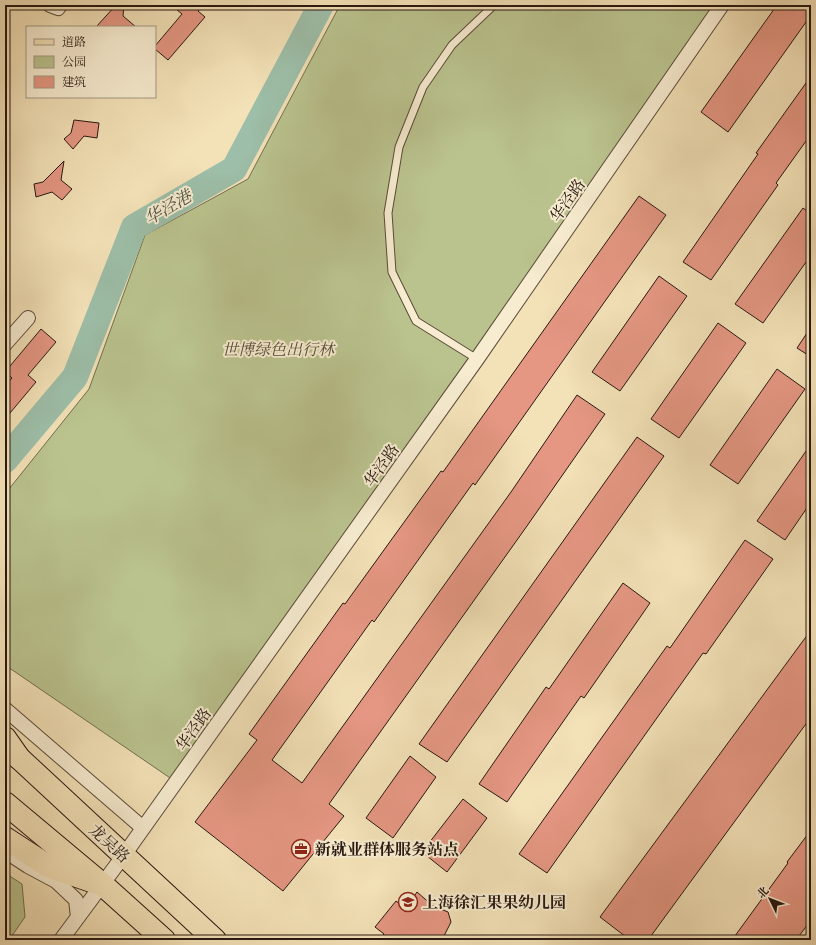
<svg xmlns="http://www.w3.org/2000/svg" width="816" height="945" viewBox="0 0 816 945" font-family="'Gentium Book Plus','Noto Serif SC',serif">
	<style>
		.green { fill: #bac38e; stroke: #716e50 }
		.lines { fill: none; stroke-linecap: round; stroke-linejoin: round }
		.river { stroke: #9dbea8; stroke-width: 26 }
		.building { fill: #e59783; stroke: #281811 }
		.service-casing { stroke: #5b4a3a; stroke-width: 9 }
		.minor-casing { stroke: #5b4a3a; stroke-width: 16 }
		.primary-casing { stroke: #281811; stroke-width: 24 }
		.motorway-casing { stroke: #281811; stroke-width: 24 }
		.service { stroke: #f7ecd0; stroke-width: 7 }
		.minor { stroke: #f7ecd0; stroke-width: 14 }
		.primary { stroke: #f3e1b7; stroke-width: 22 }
		.motorway { stroke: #f3e1b7; stroke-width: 22 }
		.labels { text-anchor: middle; stroke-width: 4; stroke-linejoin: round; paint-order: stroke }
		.street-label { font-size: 16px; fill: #281811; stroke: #f7ecd0 }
		.park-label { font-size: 16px; font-style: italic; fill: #544b36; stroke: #f7ecd0 }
		.poi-label { font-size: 16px; font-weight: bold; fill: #281811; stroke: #f7ecd0; text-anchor: start }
		.water-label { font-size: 17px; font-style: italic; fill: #515246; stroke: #f7ecd0 }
	</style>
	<rect width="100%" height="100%" fill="#f3e1b7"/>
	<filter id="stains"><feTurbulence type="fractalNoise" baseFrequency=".005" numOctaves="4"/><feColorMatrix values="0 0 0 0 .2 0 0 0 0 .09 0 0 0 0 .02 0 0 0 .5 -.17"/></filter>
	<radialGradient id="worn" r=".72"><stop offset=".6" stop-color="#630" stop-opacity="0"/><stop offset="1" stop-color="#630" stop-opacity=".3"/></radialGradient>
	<path class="green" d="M340,5h377l-541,777 -171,-117v-171l84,-105 56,-154 103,-56z
		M5,873l17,11 3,33 -16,23h-4z"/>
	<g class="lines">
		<path class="river" d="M5,460l70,-83 59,-150 100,-58 87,-164"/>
	</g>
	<path class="building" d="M116,5h8l-1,11 13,11h-40z
		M171,5h32l-5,6 7,6 -37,43 -13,-11v-3l27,-32z
		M777,5h34v10l-83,117 -27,-20z
		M811,76v58l-35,49 2,2 -67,95 -28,-18 75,-108 -2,-1z
		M74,120l25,3 -2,15 -13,-2 -11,13 -9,-10 7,-6z
		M64,161l-3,19 11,9 -10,11 -10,-8 -16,5 -2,-13 9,-2z
		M639,196l27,19 -191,270 -2,-2 -99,139 -2,-2 -100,140 30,23 209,-291 66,-97 28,19 -78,112 -198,278 15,12 -61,75 -88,-69 62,-82 -8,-6 94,-131 2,1 96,-133 2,1z
		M803,208l8,6v41l-48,68 -28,-19z
		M659,276l28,20 -67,95 -28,-19z
		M718,323l28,20 -67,95 -28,-19z
		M811,327v30l-14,-9z
		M41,329l15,13 -28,33 8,7 -31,37v-33l7,-8 -7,-6z
		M777,369l28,20 -67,95 -28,-19z
		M637,437l27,19 -217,306 -28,-18z
		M811,444v58l-26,38 -28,-19z
		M745,540l28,19 -67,95 -3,-1 -156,220 -28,-19 148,-208 3,2z
		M623,583l27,20 -66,95 -3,-2 -74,106 -28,-18 67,-97 3,2z
		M811,630v87l-163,223h-18l-30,-23z
		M410,756l26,21 -43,61 -27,-20z
		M463,799l24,19 -40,54 -25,-20z
		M811,830v90l-15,20h-64l56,-77 -1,-1z
		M417,892l16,14 15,6 3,10 -9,18h-61l3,-6 -9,-7 21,-26 10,8z"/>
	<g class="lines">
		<defs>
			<path id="service" d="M477,359l-61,-38 -24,-49 -4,-59 11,-66 24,-60 29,-42 42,-40"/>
			<path id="minor" d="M50,5l8,3 2,-3
				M5,344l23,-26
				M5,709l138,119
				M5,851l23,15 28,15 20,19 2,17
				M61,940l63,-85 353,-496 245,-354"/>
			<path id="primary" d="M5,747l14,11 196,182
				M5,803l98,82 61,55"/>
			<path id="motorway" d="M5,738l14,20
				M5,838l43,28 55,19"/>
		</defs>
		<use href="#service" class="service-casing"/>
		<use href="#minor" class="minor-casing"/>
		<use href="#primary" class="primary-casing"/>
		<use href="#motorway" class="motorway-casing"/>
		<use href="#service" class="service"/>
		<use href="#minor" class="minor"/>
		<use href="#primary" class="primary"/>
		<use href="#motorway" class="motorway"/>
	</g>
	<defs>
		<symbol id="office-ring" viewBox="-11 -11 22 22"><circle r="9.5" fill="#f7ecd0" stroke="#8f2418" stroke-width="1.5"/><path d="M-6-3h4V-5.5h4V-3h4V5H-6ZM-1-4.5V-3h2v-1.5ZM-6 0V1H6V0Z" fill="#8f2418"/></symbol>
		<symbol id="school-ring" viewBox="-11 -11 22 22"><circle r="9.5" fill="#f7ecd0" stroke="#8f2418" stroke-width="1.5"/><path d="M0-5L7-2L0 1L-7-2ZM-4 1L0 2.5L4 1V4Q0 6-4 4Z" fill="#8f2418"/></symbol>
	</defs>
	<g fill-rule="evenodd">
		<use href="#office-ring" x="290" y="838" width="22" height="22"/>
		<use href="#school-ring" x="397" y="891" width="22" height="22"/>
	</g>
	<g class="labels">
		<g class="street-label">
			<text transform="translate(567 200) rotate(-55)" y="6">华泾路</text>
			<text transform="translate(381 465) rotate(-55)" y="6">华泾路</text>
			<text transform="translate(193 729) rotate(-55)" y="6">华泾路</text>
			<text transform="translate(110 843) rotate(43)" y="6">龙吴路</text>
		</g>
		<g class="park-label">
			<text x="278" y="355">世博绿色出行林</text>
		</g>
		<g class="poi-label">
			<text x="315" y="855">新就业群体服务站点</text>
			<text x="422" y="908">上海徐汇果果幼儿园</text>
		</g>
		<g class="water-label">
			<text transform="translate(168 207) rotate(-30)" y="6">华泾港</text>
		</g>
	</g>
	<rect width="816" height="945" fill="none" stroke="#f3e1b7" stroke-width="20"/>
	<rect x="6" y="6" width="804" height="933" fill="none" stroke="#281811" stroke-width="2"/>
	<rect x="10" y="10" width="796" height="925" fill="none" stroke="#281811"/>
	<rect x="26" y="26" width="130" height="72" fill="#f7ecd0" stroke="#a49784"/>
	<rect x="34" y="39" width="20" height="6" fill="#f3e1b7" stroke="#a49784"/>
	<text x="62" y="46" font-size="12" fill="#281811">道路</text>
	<rect x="34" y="56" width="20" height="12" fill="#bac38e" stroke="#a49784"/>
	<text x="62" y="66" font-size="12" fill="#281811">公园</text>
	<rect x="34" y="76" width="20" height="12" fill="#e59783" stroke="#a49784"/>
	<text x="62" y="86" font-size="12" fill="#281811">建筑</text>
	<g transform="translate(770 899) rotate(313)" stroke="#f7ecd0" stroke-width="3" paint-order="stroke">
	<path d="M0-3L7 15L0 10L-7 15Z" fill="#281811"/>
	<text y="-6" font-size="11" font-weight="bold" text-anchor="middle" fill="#281811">北</text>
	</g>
	<rect width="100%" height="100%" filter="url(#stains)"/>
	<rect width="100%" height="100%" fill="url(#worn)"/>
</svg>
